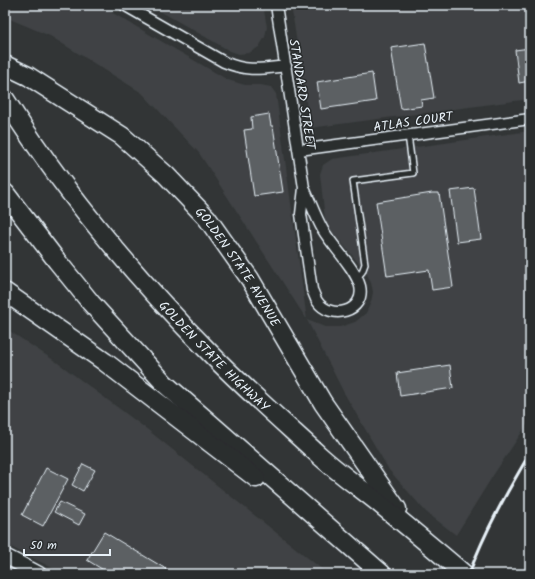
<svg xmlns="http://www.w3.org/2000/svg" width="535" height="579" viewBox="0 0 535 579" font-family="Kalam,sans-serif">
	<style>
		.built { fill: #3f4244 }
		.building { fill: #5c6063; stroke: #e8f1f8 }
		.lines { fill: none; stroke-linecap: round; stroke-linejoin: round }
		.lane-casing { stroke: #e8f1f8; stroke-width: 8 }
		.street-casing { stroke: #e8f1f8; stroke-width: 13 }
		.secondary-casing { stroke: #e8f1f8; stroke-width: 17 }
		.highway-casing { stroke: #e8f1f8; stroke-width: 21 }
		.lane { stroke: #2a2d2e; stroke-width: 5 }
		.street { stroke: #2a2d2e; stroke-width: 10 }
		.secondary { stroke: #2a2d2e; stroke-width: 14 }
		.highway { stroke: #2a2d2e; stroke-width: 18 }
		.rail { stroke: #e8f1f8; stroke-width: 3 }
		.labels { text-anchor: middle; stroke-width: 3; stroke-linejoin: round; paint-order: stroke }
		.street-label { font-size: 13px; fill: #e8f1f8; stroke: #2a2d2e }
	</style>
	<rect width="100%" height="100%" fill="#323536"/>
	<filter id="ink" filterUnits="userSpaceOnUse"><feTurbulence type="fractalNoise" baseFrequency=".025" numOctaves="2"/><feDisplacementMap in="SourceGraphic" scale="8" xChannelSelector="R" yChannelSelector="G"/><feConvolveMatrix kernelMatrix="1 2 1 2 8 2 1 2 1" color-interpolation-filters="sRGB"/></filter>
	<g filter="url(#ink)">
		<path class="built" d="M5,5h94l129,75 17,5h16l10,2 5,7 31,226 18,7h15l15,-5 11,-9 5,-11 2,-10 -2,-9 -5,-11 -38,-45 -3,-8 -5,-45 3,-9 9,-6 198,-28v289l-36,54 -38,61 -30,-23 -37,-42 -45,-77 -37,-73 -108,-167 -57,-60 -92,-57 -45,-19z
			M149,5h114l4,22 -2,10 -6,10 -10,6 -10,1 -9,-3z
			M291,5h239v94l-220,29z
			M5,328l53,35 90,67 180,144h-264l-59,-30z"/>
		<path class="building" d="M425,43l9,55 -13,2 1,6 -21,3 -10,-61z
			M530,48v33l-11,2 -4,-33z
			M372,73l4,28 -55,8 -4,-27z
			M269,114l2,12h2l10,66 -29,4 -10,-66 8,-1 -1,-12z
			M474,188l7,51 -24,3 -7,-51z
			M432,193h7l14,94 -21,3 -3,-20 -42,6 -11,-74z
			M450,365l3,23 -53,8 -3,-23z
			M83,464l12,6 -12,21 -11,-6z
			M46,468l22,11 -25,47 -21,-11z
			M60,502l25,12 -6,11 -25,-13z
			M104,532l62,37 -3,5h-53l-23,-14z"/>
		<g class="lines">
			<defs>
				<path id="lane" d="M357,278l5,-6 3,-8 -12,-83 60,-8 -5,-38"/>
				<path id="street" d="M124,5l100,57c24,10 36,7 62,4
					M276,5l28,183
					M299,150l231,-31
					M304,188c6,13 12,30 19,42 10,17 32,38 37,56 6,26 -30,35 -43,15 -2,-3 -3,-8 -5,-11l-11,-76z"/>
				<path id="secondary" d="M5,556l34,18"/>
				<g id="highway">
					<path id="s1" d="M5,65l23,11 94,60 44,39 41,43 43,61 73,124 74,106"/>
					<path id="s2" d="M5,99c58,92 129,177 205,254 35,36 73,69 110,103 19,17 40,32 60,48 28,23 56,46 84,70"/>
					<path d="M5,193l52,68 34,42 74,81 217,190"/>
					<path d="M5,292l100,70 151,116"/>
				</g>
			</defs>
			<use href="#lane" class="lane-casing"/>
			<use href="#street" class="street-casing"/>
			<use href="#secondary" class="secondary-casing"/>
			<use href="#highway" class="highway-casing"/>
			<use href="#lane" class="lane"/>
			<use href="#street" class="street"/>
			<use href="#secondary" class="secondary"/>
			<use href="#highway" class="highway"/>
			<path class="rail" d="M469,574c16,-43 38,-82 61,-121"/>
		</g>
	</g>
	<g class="labels">
		<g class="street-label">
			<text transform="translate(303 94) rotate(81)" y="5">STANDARD STREET</text>
			<text transform="translate(413 121) rotate(-8)" y="5">ATLAS COURT</text>
			<text dy="5" stroke="none"><textPath href="#s1" startOffset="313">GOLDEN STATE AVENUE</textPath></text>
			<text dy="5" stroke="none"><textPath href="#s2" startOffset="332">GOLDEN STATE HIGHWAY</textPath></text>
		</g>
	</g>
	<rect width="535" height="579" fill="none" stroke="#2a2d2e" stroke-width="20"/>
	<rect x="10" y="10" width="515" height="559" fill="none" stroke="#e8f1f8" stroke-width="1.5" filter="url(#ink)"/>
	<path d="M24 549v6h86v-6" fill="none" stroke="#e8f1f8" stroke-width="2"/>
	<text x="30" y="549" font-size="12" fill="#e8f1f8" stroke="#2a2d2e" stroke-width="3" paint-order="stroke">50 m</text>
</svg>
